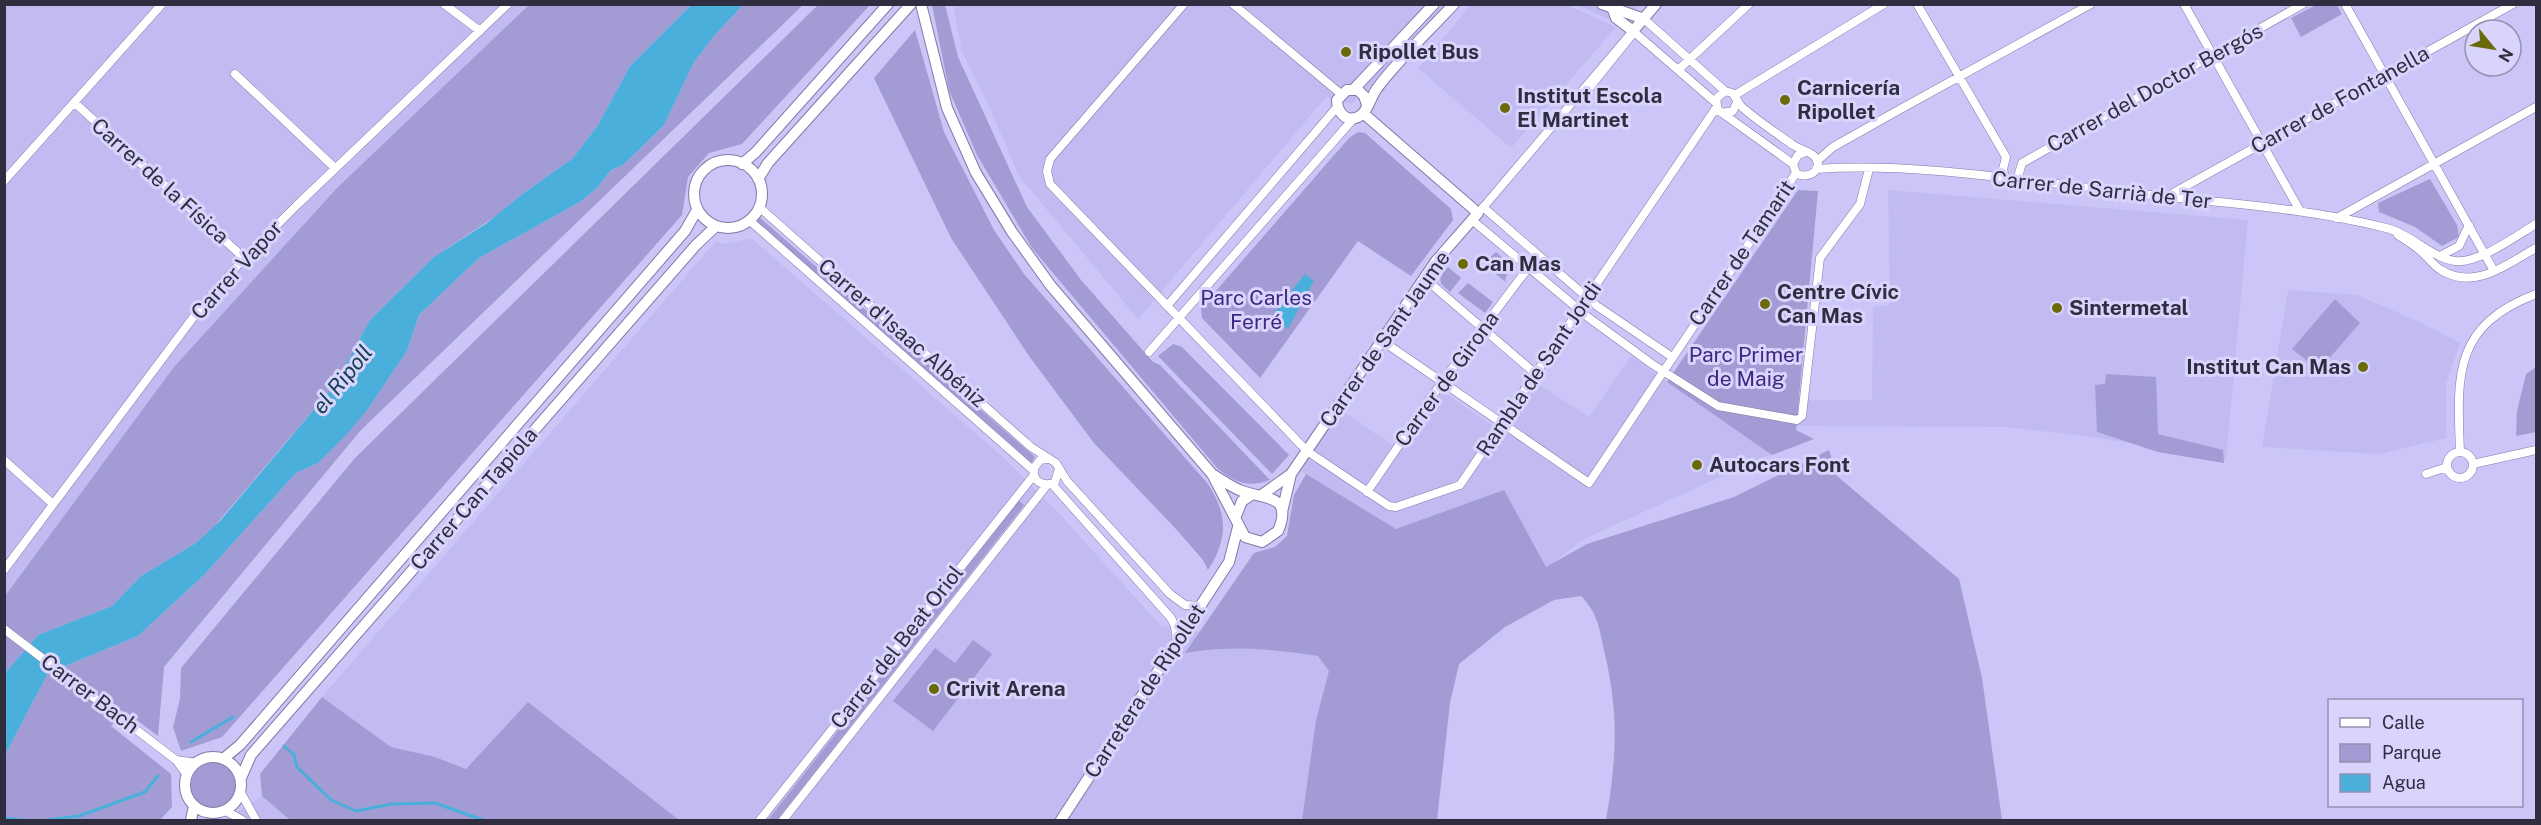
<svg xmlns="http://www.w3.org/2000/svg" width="2541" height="825" viewBox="0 0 2541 825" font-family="'Public Sans',sans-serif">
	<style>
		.built { fill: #c1bbf2 }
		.green { fill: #a29bd4 }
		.water { fill: #4ab0db }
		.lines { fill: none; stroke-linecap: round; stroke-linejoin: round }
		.stream { stroke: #4ab0db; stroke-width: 3 }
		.street-casing { stroke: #7f7aa7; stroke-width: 9 }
		.secondary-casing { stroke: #7f7aa7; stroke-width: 12 }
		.street { stroke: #fff; stroke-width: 8 }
		.secondary { stroke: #fff; stroke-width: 10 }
		.poi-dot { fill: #6a6a08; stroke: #d8d4fc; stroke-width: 2 }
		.labels { text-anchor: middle; stroke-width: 6; stroke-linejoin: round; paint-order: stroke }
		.poi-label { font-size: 21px; font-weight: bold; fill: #2f2d40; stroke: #d8d4fc; text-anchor: start }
		.street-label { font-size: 21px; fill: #2f2d40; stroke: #d8d4fc }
		.park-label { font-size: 21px; fill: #3f2780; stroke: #d8d4fc }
		.water-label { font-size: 22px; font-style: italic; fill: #164154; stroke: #d8d4fc }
	</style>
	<rect width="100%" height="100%" fill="#cbc6f7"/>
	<path class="built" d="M5,5h524l-192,183 -162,179 -170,229z
		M953,5h495l-96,99 -26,-7 -188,222 -119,-143 -27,-63 -30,-61z
		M1471,5h96l49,22 -105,121 -93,-80z
		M1577,5h63l-18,20z
		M1888,190l360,30 -22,239 -133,-22 -86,-10 -213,-1 3,-26h75l1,-93 17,-2z
		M751,238l253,220 52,52 105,116 162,26 7,16 -14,52 -14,100h-623l-151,-118 -62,67 -31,-12 -44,-10 -69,-50 394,-456 9,3z
		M2288,290l69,5 60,26 43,22 -14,40v55l-67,16 -117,-7z
		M1631,356l140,98 -185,84 -40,30 -42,-77 -108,38 -96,-58 41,-61 51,35 41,-60 70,48 35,-49 51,33z
		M262,796l28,24h-66z"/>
	<path class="green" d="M529,5h162l-61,61 -32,59 -25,33 -52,37 -25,21 -62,41 -64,63 -37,67 -120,141 -17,15 -55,33 -29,30 -74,29 -33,38v-77l169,-229 163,-179z
		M743,5h60l-442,425 -197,237 -6,69 -32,-24 -15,14 60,48 1,33 -12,13h-155v-65l43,-82 90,-37 67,-62 91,-101 22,-10 50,-54 39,-58 12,-36 60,-57 101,-56 17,-14 14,-18 12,-5 28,-27 13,-13 30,-63 20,-26z
		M818,5h52l-128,139 -33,9 -21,24 -6,38 -460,522 -41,14 -8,-24 7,-28 1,-31 174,-210z
		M932,5h13l13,52 69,150 54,73 72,82 7,3 110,115c-22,8 -34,3 -52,-11l-186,-221 -55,-93 -28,-65z
		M2316,5h21l5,9 -41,23 -10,-19z
		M915,30l29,102 50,98 30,44 184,210c20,31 20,55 0,86l-5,-10 -28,-32 -81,-85 -65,-87 -78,-118 -77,-160z
		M1358,132l7,1 86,76 2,11 -42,56 -53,-35 -98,137 -58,-60 -1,-10 148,-170z
		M2430,179l27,46 2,12 -17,9 -27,-19 -36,-15 -1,-9z
		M1798,190l20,1 -22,239 18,9 -42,16 -105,-73z
		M759,217l276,240 -5,8 -276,-243z
		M1496,252l15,13 -6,15 2,3 -24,-19z
		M1448,267l13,11 -11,14 -9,-8 -1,-8z
		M1468,283l25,19 -8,11 -27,-20z
		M2335,299l25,24 -41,47 -27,-21z
		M1173,344l9,3 107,108 -17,19 -114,-118z
		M2536,367v65l-20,4 1,-25 9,-37z
		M2106,374l50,3 2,57 65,16 1,13 -66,-11 -61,-20 -2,-47 10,-1z
		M1829,450l8,26 122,103 23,99 20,142h-396c11,-63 13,-107 -2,-170 -5,-23 -6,-36 -23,-54l-27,4 -49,27 -46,37 -9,39 -13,117h-135l14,-100 13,-49 -11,-15c-47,-7 -86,-11 -133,-3l69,-100 21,-6 12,-11 7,-41 12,-21 90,55 108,-39 42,77 41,-23 147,-47z
		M1019,501l5,4 -247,315h-9z
		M973,640l19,14 -59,77 -40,-30 42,-53 20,15z
		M322,697l69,50 44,10 31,12 62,-67 151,118h-389l-28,-24 -2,-22z
		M191 785a23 23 0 1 1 46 0a23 23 0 1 1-46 0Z"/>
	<path class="water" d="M691,5h52l-29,31 -20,26 -30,63 -13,13 -28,27 -12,5 -14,18 -17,14 -101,56 -60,57 -12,36 -39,58 -22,26 -28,28 -22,10 -91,101 -67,62 -90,37 -43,82v-82l33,-38 74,-29 29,-30 55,-33 24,-22 113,-134 37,-67 64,-63 53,-34 34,-28 52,-37 25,-33 32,-59z
		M1305,274l9,7 -26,48 -16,-13z"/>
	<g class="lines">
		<path class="stream" d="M191,742l42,-25
			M284,746l10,9 3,12 34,33 25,11 36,-7 43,-1 48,17
			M4,818l19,2
			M46,820l33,-4 66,-24 13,-16"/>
		<defs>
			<path id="street" d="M444,4l36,27
				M1184,4l-134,155 -3,12 3,13 257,267 82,55 7,1 64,-22 256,-377
				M1233,4l108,90
				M1917,4l89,153 -3,12 2,9
				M2184,4l116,207
				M2345,4l149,267
				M1644,19l81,72 7,2c5,5 6,11 11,15 15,13 33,25 50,37 6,4 16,6 21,11 12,12 -6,25 -18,17l-3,-9 5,-9 8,-3
				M1633,31l82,71
				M1678,70l71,-66
				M235,74l100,94
				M1725,91l-9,8 2,11 75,54
				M1735,95l149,-91
				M1582,97l49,-61
				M75,103l169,155
				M1722,113l11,-2 4,-9
				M1817,161l16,-14 64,-36 194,-107
				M1816,169c102,-7 216,13 317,24 84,10 170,14 253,35 25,6 46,30 69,33 23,3 61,-25 81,-37
				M2017,180l5,-17 9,-5 272,-154
				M4,181l158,-177
				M2166,197l347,-193
				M759,207l272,240 25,16 11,18 103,113 15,11 17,1
				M1483,207l114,99 75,51
				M1481,210l152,-179
				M2337,218l199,-111
				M749,220l285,251
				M1472,220l117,98 63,46 66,42 79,14 5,-4 18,-158 40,-54 9,-35
				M2398,235c6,4 13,8 19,13 9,6 15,17 24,22 34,21 66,-6 95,-22
				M2440,256l19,-10 10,-21
				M1424,278l112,96
				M1167,306l170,-199
				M1381,340l208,143 207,-310
				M1149,352l205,-234
				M2447 465a13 13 0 1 1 26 0a13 13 0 1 1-26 0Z
				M2460,452c-3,-77 -7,-126 76,-158
				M1047,459l-7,1 -6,8c-2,13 9,20 21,14l4,-13
				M4,460l49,44
				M2473,464l63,-14
				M2426,474l21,-7
				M1052,484l119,134 4,8 2,16
				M1367,492l75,-110 87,-115
				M4,570l191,-255 49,-57 53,-53 211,-201
				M4,629l172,131 11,15
				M176,760l21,3
				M241,793l15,27
				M226,811l16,9
				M760,820l274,-345
				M783,820l264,-335"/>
			<path id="secondary" d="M921,4l26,104 29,65 36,59 39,54 161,188 33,63 17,5 16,-11c16,-37 -15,-32 -36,-40 -11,-4 -20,-11 -30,-17
				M1602,4l42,15
				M1613,10l3,8 17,13 23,-27
				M1354,89l80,-85
				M1367,105l-3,-9 -6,-6h-11l-10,10c0,11 8,23 21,17 10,-4 13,-22 20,-30 22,-29 51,-56 76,-83
				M694 194a34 34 0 1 1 68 0a34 34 0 1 1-68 0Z
				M742,164l14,-12 132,-148
				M758,179l10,-16 143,-159
				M1263,494l28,-20
				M1282,512l9,-38 145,-213 42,-48 -115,-100
				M1236,516l6,-15 11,-7
				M185 785a28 28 0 1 1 56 0a28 28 0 1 1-56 0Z
				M223,759l17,-14 445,-514 12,-21
				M241,778l10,-23 445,-510 20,-19
				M191,820l3,-14
				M1061,820l168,-258 9,-35"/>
		</defs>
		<use href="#street" class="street-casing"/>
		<use href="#secondary" class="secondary-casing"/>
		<use href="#street" class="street"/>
		<use href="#secondary" class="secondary"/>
	</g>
	<g class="poi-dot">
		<circle cx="1346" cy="52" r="6"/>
		<circle cx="1785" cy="100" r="6"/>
		<circle cx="1505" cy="108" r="6"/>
		<circle cx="1463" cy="264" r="6"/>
		<circle cx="1765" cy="304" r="6"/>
		<circle cx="2057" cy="308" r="6"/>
		<circle cx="2363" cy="367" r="6"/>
		<circle cx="1697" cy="465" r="6"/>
		<circle cx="934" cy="689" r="6"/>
	</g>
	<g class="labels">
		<g class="poi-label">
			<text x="1358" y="59">Ripollet Bus</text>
			<text x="1797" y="95">Carnicería<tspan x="1797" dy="24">Ripollet</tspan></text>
			<text x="1517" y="103">Institut Escola<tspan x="1517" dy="24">El Martinet</tspan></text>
			<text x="1475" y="271">Can Mas</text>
			<text x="1777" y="299">Centre Cívic<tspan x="1777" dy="24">Can Mas</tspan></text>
			<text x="2069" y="315">Sintermetal</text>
			<text x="2351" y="374" text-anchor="end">Institut Can Mas</text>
			<text x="1709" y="472">Autocars Font</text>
			<text x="946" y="696">Crivit Arena</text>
		</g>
		<g class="street-label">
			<text transform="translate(2155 88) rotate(-29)" y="7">Carrer del Doctor Bergós</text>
			<text transform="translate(2340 100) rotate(-29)" y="7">Carrer de Fontanella</text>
			<text transform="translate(160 181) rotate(42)" y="7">Carrer de la Física</text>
			<text transform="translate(2102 190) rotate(6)" y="7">Carrer de Sarrià de Ter</text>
			<text transform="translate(1742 253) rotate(-56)" y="7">Carrer de Tamarit</text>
			<text transform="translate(237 270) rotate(-48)" y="7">Carrer Vapor</text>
			<text transform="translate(902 333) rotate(41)" y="7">Carrer d'Isaac Albéniz</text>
			<text transform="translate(1385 339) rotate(-55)" y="7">Carrer de Sant Jaume</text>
			<text transform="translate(1539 369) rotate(-56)" y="7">Rambla de Sant Jordi</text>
			<text transform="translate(1447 379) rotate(-54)" y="7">Carrer de Girona</text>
			<text transform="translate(474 499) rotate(-49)" y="7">Carrer Can Tapiola</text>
			<text transform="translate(897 647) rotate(-52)" y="7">Carrer del Beat Oriol</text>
			<text transform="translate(1145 691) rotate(-57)" y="7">Carretera de Ripollet</text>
			<text transform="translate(90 694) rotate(37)" y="7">Carrer Bach</text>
		</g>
		<g class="park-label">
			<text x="1256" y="305">Parc Carles<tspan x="1256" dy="24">Ferré</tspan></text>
			<text x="1746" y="362">Parc Primer<tspan x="1746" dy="24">de Maig</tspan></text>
		</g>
		<g class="water-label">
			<text transform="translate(342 379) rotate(-51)" y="8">el Ripoll</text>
		</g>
	</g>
	<rect width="2541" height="825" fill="none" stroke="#2f2d40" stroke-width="12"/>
	<rect x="2328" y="699" width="195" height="108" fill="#d8d4fc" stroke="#9491b1" stroke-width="1.5"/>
	<rect x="2340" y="718" width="30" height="9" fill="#ffffff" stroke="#9491b1" stroke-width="1.5"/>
	<text x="2382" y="729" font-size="18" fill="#2f2d40">Calle</text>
	<rect x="2340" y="744" width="30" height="18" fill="#a29bd4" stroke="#9491b1" stroke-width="1.5"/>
	<text x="2382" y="759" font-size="18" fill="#2f2d40">Parque</text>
	<rect x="2340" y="774" width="30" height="18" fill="#4ab0db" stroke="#9491b1" stroke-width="1.5"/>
	<text x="2382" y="789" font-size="18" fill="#2f2d40">Agua</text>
	<g transform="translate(2493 48) rotate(120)"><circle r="28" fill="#d8d4fc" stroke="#9491b1" stroke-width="1.5"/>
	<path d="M0-4.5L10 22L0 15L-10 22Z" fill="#6a6a08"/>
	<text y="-9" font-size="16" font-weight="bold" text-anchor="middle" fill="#2f2d40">N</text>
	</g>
</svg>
